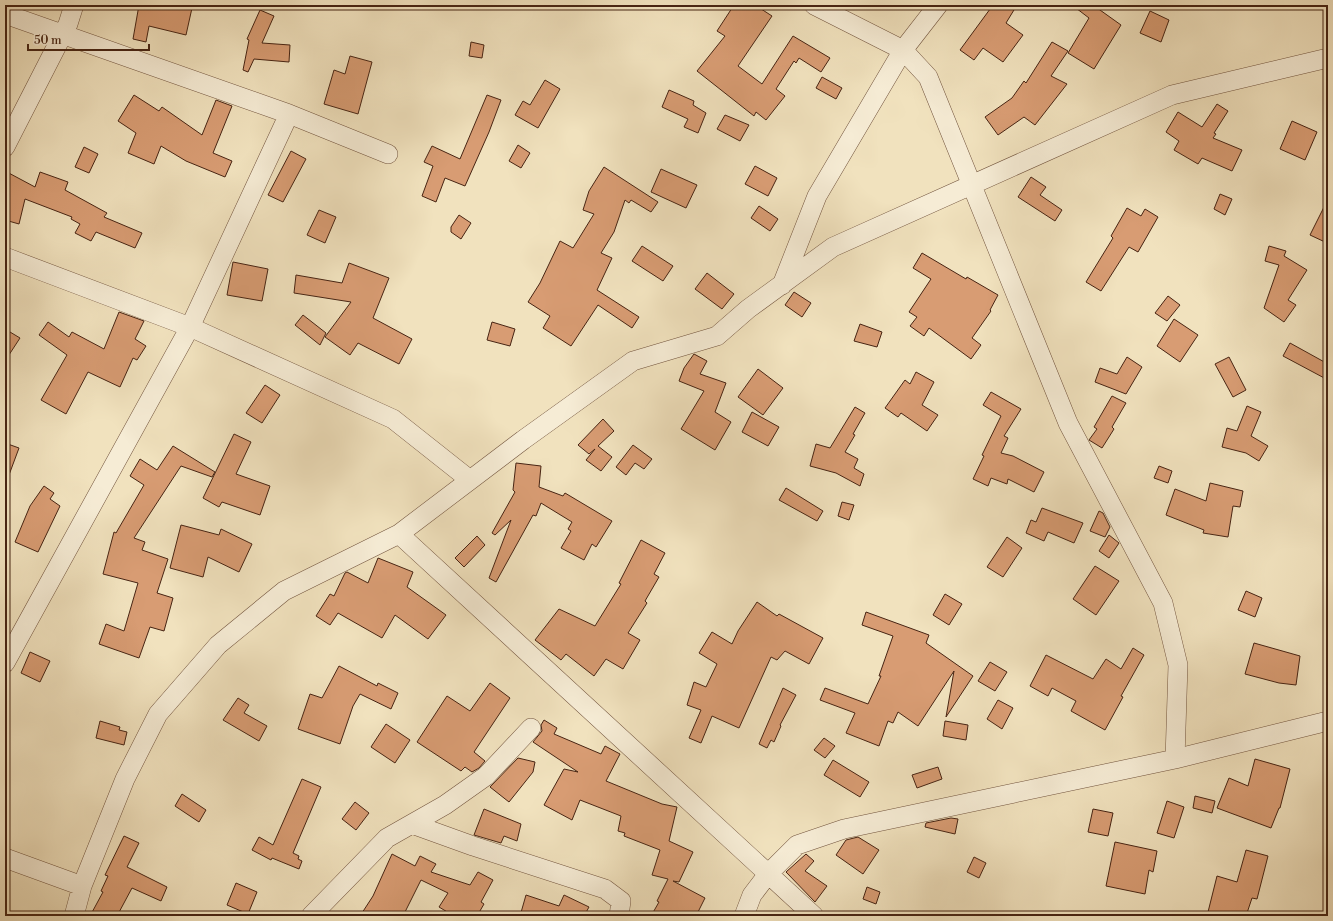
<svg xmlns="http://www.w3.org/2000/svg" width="1333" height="921" viewBox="0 0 1333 921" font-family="'Libre Bodoni',serif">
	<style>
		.building { fill: #d89c73; stroke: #472413 }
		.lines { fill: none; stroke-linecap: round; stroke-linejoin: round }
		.street-casing { stroke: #72543e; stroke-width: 20 }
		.street { stroke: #f6ecd5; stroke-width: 19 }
	</style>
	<rect width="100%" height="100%" fill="#f1e2be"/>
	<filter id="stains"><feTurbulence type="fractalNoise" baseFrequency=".005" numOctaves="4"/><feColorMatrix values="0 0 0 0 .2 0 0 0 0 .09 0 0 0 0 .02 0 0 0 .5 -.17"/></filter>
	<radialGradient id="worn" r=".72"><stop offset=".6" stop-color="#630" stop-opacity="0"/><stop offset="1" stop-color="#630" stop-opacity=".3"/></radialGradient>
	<path class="building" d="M139,5h41l12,3 -6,27 -37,-9 -3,16 -13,-3z
		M734,5h21l17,11 -34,50 24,18 31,-48 37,22 -9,14 -22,-14 -3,5 -2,-2 -18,28 9,7 -19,24 -10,-8 -2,4 -57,-45 28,-35 -8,-5z
		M993,5h24l-11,18 17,12 -20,27 -20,-14 -9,12 -14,-10z
		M1072,5h21l28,20 -27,44 -26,-16 21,-35z
		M260,10l14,6 -12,27 28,2 -1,17 -35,-3 -6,13 -5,-2 6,-30 -2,-1z
		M1150,11l19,9 -8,22 -21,-9z
		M471,42l13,3 -2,13 -13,-2z
		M1052,42l16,9 -17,25 16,8 -32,41 -11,-8 -26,18 -13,-18 27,-19 12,-17 2,2z
		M350,56l22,6 -14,52 -34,-10 10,-34 11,4z
		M822,77l20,11 -6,11 -20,-11z
		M545,80l15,9 -22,39 -23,-13 8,-14 7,4z
		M669,90l25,11 -1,4 13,8 -8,20 -14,-6 4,-8 -26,-12z
		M134,95l25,16 3,-4 40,28 14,-35 16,6 -19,47 19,8 -7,16 -39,-16 -25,-15 -7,18 -26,-11 8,-20 -18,-12z
		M487,95l14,5 -12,32 -24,54 -20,-8 -9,24 -14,-6 11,-30 -9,-4 8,-16 28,13z
		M1217,104l11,7 -14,22 2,1 -3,4 29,12 -10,21 -30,-13 -4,6 -24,-14 5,-9 -13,-9 12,-20 24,15z
		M725,115l24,10 -9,16 -23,-12z
		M1292,121l25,11 -12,28 -25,-11z
		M518,145l12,8 -9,15 -12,-7z
		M84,147l14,7 -9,19 -14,-6z
		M291,151l15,8 -23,43 -15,-7z
		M755,166l22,12 -9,18 -23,-12z
		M604,167l54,35 -7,10 -20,-12 -2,3 -4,-3 -11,32 -13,21 11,5 -15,32 42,27 -7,11 -34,-23 -27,41 -28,-18 7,-12 -22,-14 12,-19 20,-42 13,7 21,-34 -11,-4 6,-19z
		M661,169l36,16 -11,23 -35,-16z
		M5,171l30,16 5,-15 28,10 -3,8 42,23 -3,4 38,16 -7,15 -39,-16 -5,9 -16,-8 5,-9 -9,-5 1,-2 -47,-18 -6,25 -14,-4z
		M1031,177l15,10 -6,8 22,15 -7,11 -37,-24z
		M1220,194l12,5 -7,16 -11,-6z
		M1328,199v36l-3,7 -15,-7z
		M759,206l19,13 -8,12 -19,-13z
		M1127,208l14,8 4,-7 13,8 -20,35 -9,-5 -28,44 -15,-9 27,-44 -2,-2z
		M319,210l17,7 -11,26 -18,-8z
		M459,215l12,8 -10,16 -10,-7v-5z
		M642,246l31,20 -10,15 -31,-20z
		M1269,246l17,5 -2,5 23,14 -19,30 8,5 -12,17 -20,-14 15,-43 -14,-4z
		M922,253l44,26 1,-2 31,18 -8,15 1,1 -19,27 9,7 -10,14 -42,-31 -5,8 -14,-10 7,-9 -8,-5 22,-33 -18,-11z
		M233,262l35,7 -6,32 -35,-6z
		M349,263l40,15 -16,40 39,21 -13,25 -41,-21 -8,12 -25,-18 26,-35 -57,-9 2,-18 46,8z
		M707,273l27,21 -12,15 -27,-20z
		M794,292l17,11 -9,14 -17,-12z
		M1168,296l12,9 -13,16 -12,-8z
		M119,312l25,9 -9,18 11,7 -9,14 -4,-2 -13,29 -32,-15 -22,42 -25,-14 26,-45 -28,-20 9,-13 21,15 3,-5 32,17z
		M303,315l23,18 -6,12 -25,-20z
		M1174,319l24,16 -18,27 -23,-16z
		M492,322l23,7 -5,17 -23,-6z
		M860,324l22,8 -5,15 -23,-6z
		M5,329l15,9 -15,23z
		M1290,343l38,21v16l-45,-24z
		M694,354l13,7 -7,13 26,9 -11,29 16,10 -16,28 -34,-21 23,-38 -25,-10 5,-13z
		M1127,357l15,10 -16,27 -31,-12 5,-14 17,6z
		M1229,357l17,33 -13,7 -18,-33z
		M758,369l25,19 -20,27 -25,-18z
		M916,372l18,10 -12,23 16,10 -11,16 -26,-18 -3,4 -13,-9 20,-28 5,4z
		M265,385l15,10 -18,28 -16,-10z
		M991,392l30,17 -17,27 4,2 -7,15 12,3 31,16 -10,20 -26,-13 -1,5 -16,-6 -3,8 -15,-7 11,-23 -2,-1 19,-39 -18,-11z
		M1112,396l14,7 -14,24 2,2 -12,19 -13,-8 8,-11 -3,-2z
		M1247,406l14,6 -10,24 17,10 -9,15 -13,-8 -24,-6 5,-19 10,3z
		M855,407l10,6 -12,21 2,1 -10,17 13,7 -4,9 10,6 -4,12 -24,-13 -26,-7 6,-22 14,4z
		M752,412l27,15 -11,19 -26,-14z
		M603,419l11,12 -16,15 14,11 -11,14 -15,-11 9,-11 -6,5 -11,-9z
		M234,434l17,8 -15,32 34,12 -10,29 -38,-13 -3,5 -16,-9z
		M5,443l14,5 -13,35h-1z
		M633,445l19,14 -8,10 -9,-6 -9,12 -10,-8z
		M173,446l42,26 -3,5 -31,-11 -47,72 11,4 -3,8 26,9 -11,34 16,5 -9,33 -14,-4 -11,31 -40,-14 7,-20 18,7 14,-48 -35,-9 11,-42 2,1 28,-48 -14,-9 10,-17 17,11z
		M516,463l25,3 -2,21 24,9 2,-3 47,28 -16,26 -4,-3 -8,16 -23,-12 10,-17 -3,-2 4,-7 -31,-19 -5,13 -3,-1 -37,67 -7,-4 22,-58 -16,15 -3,-2 23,-41 -2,-2z
		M1159,466l13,5 -4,12 -14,-5z
		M1210,483l33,8 -3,16 -7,-1 -5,31 -25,-4 1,-3 -38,-15 9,-26 31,12z
		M44,486l10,7 -4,6 10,7 -22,46 -23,-10 15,-36z
		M786,488l37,23 -6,10 -38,-21z
		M842,502l12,3 -5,15 -11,-4z
		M1042,508l41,15 -9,20 -26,-11 -4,9 -18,-8 5,-13 5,2z
		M1099,511l4,2 7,14 -5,10 -15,-6z
		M181,525l38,10 2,-6 31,15 -13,28 -31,-15 -5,20 -33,-9z
		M1109,535l10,8 -10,15 -10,-7z
		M477,536l8,9 -21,22 -9,-9z
		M1007,537l15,11 -19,29 -16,-10z
		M641,540l24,13 -11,21 5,3 -14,24 2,2 -19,30 12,7 -17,29 -17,-10 -12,17 -28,-22 -5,6 -26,-20 24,-31 36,17 26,-42 -2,-1z
		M378,558l35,14 -6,15 39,28 -18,24 -33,-24 -13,23 -44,-25 -8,12 -14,-9 14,-22 4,2 11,-23 2,-1 21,11z
		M1095,566l24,15 -23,34 -23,-16z
		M1246,591l16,7 -7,19 -17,-7z
		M945,594l17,10 -13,21 -16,-10z
		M757,602l20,14 2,-2 44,24 -14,26 -24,-13 -8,9 -6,-3 -32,71 -27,-12 -11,27 -12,-5 12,-28 -14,-5 7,-23 12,5 11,-23 -18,-11 13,-21 20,12 6,-13z
		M866,612l63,23 -3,8 47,33 -27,41 8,-46 -36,55 -20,-14 -5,11 -5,-2 -9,25 -33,-13 9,-20 -35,-13 5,-12 43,16 13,-28h-2l14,-40 -31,-11z
		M1254,643l46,13 -4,29 -17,-2 -34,-9z
		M1133,648l11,7 -23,41 2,1 -18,33 -34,-19 5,-10 -24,-13 -4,8 -18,-10 16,-31 47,24 13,-20 15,10z
		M30,652l20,9 -10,21 -19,-9z
		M990,662l17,10 -12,19 -17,-10z
		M339,666l38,20 1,-3 20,10 -7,16 -31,-15 -7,12 -13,38 -42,-15 12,-35 12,4z
		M490,683l20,15 -36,54 11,9 -6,7 -7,4 -7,-5 -4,4 -44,-29 30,-46 23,15z
		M783,688l13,7 -16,30 1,1 -7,16 -3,-2 -4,8 -8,-4z
		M238,698l11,7 -5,8 23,13 -8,15 -36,-21z
		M998,700l15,8 -11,21 -15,-10z
		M544,720l13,8 -3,6 47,20 4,-8 15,8 -14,27 56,23 15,3 -8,34 24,11 -14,30 -6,-1 32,17 -9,18h-45l8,-14 -2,-1 11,-22 -16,-4 8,-25 -36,-14 1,-3 -7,-2 3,-15 -41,-16 -8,20 -28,-15 20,-36 14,3 -45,-30 9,-11 -1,-6z
		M100,721l20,6 -1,3 8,2 -3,13 -28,-7z
		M945,721l23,4 -2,15 -23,-4z
		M386,724l24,16 -15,23 -24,-16z
		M824,738l11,8 -10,12 -11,-8z
		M518,758l17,4 -2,10 -24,30 -19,-15z
		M1255,759l35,10 -10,39h-1l-8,20 -54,-20 12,-30 19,8z
		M833,760l36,22 -9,15 -36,-22z
		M938,767l4,12 -25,9 -5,-13z
		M302,779l19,8 -28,66 6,3 -1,3 4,2 -3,8 -27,-11 -1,2 -19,-10 7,-13 14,8z
		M182,794l24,16 -7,12 -24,-16z
		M1195,796l20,5 -3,12 -19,-5z
		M1167,801l17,6 -10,31 -17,-5z
		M355,802l14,11 -13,17 -14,-11z
		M484,809l37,15 -4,17 -13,-5 -3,7 -27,-8z
		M1093,809l20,4 -5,23 -20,-4z
		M951,818l7,1 -3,15 -30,-7 1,-4z
		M124,836l15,7 -12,24 40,20 -6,14 -29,-13 -15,28h-27l13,-24 -2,-1 7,-15 -3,-1z
		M858,837l21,13 -16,24 -27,-19 10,-15z
		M1115,842l42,9 -4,21 -4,-2 -4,24 -39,-8z
		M1246,850l22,6 -11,43 -5,-1 -6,18h-39l10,-40 20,6z
		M392,854l23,12 5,-10 16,8 -5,8 39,13 8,-13 15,8 -12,22 3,2 -7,12h-23l-15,-9 9,-14 -27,-13 -18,36h-43l13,-20z
		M806,854l8,7 -9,10 22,15 -12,16 -29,-30z
		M974,857l12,6 -7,15 -12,-6z
		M236,883l21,9 -9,22 -21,-9z
		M867,887l13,5 -4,12 -13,-5z
		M526,895l33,11 5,-11 25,12 -5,9h-64z"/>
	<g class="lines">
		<defs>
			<path id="street" d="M814,5l89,45 25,27 140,346 95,180 15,62 -3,94
				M5,14l284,100 99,40
				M5,147l63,-123 6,-19
				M5,257l185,70 203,92 77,61
				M782,285l35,-89 86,-146 35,-45
				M399,534l415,382
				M5,663l185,-336 99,-213
				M412,824l61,22 132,43 16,12 -2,15
				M5,858l77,28
				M74,916l8,-30 43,-107 33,-65 60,-69 66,-54 115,-57 124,-94 110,-79 84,-25 31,-27 85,-62 339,-152 156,-37
				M311,916l76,-78 58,-33 41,-29 45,-48
				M744,916l8,-21 16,-21 29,-29 47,-16 331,-70 153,-38"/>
		</defs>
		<use href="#street" class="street-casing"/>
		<use href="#street" class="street"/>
	</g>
	<rect width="1333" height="921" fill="none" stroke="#f1e2be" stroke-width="20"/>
	<rect x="6" y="6" width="1321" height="909" fill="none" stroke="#472413" stroke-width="2"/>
	<rect x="10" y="10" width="1313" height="901" fill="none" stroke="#472413"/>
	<path d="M28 44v6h121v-6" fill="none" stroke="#472413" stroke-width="2"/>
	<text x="34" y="44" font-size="12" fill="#472413" stroke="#f6ecd5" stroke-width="3" paint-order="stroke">50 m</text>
	<rect width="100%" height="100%" filter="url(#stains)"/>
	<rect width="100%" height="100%" fill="url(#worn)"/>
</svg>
